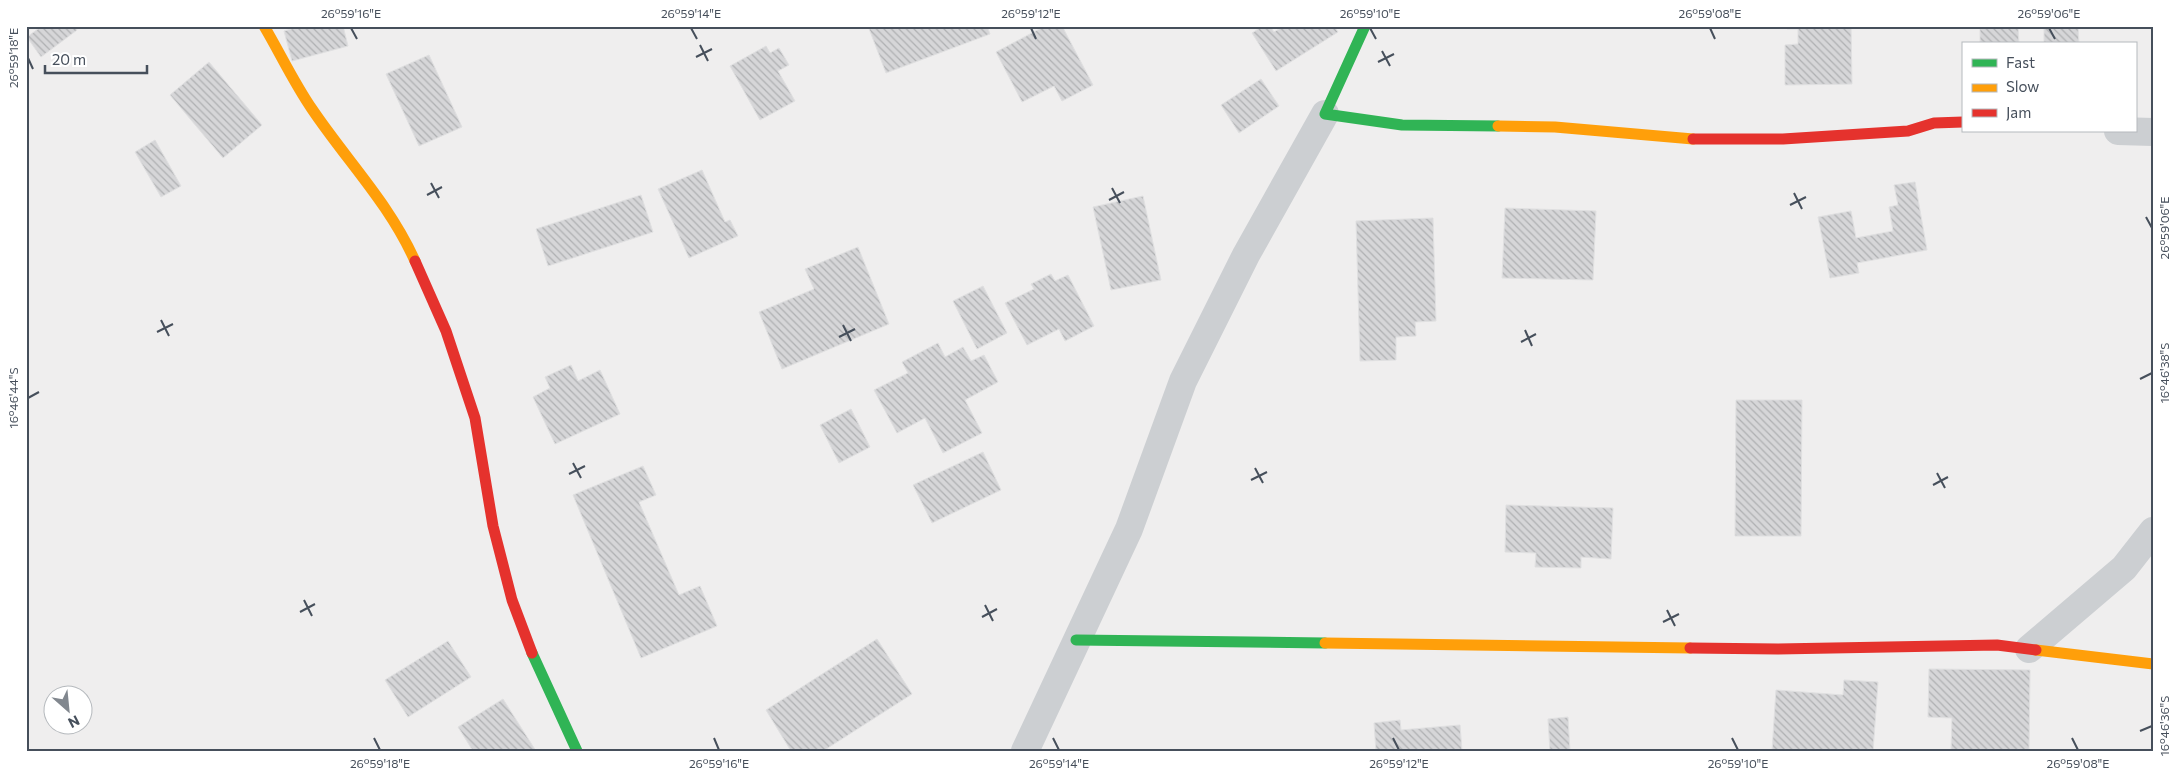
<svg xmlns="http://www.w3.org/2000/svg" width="2179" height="777" viewBox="0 0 2179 777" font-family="Commissioner,sans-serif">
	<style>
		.building { fill: url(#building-back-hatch); stroke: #e0e0e1 }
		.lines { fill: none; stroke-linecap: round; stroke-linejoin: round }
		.street { stroke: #cccfd2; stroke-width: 28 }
		.fast { stroke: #30b455; stroke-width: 11 }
		.slow { stroke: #ff9f0a; stroke-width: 11 }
		.jam { stroke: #e5322d; stroke-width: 11 }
		.ticks { fill: none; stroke: #464f5b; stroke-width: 2 }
		.neatline { fill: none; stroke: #464f5b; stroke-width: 2 }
		.ticks-label { font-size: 12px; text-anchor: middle; fill: #464f5b }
	</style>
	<defs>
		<pattern id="building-back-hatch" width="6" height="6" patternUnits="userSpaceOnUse" patternTransform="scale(1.25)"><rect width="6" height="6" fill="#d6d6d8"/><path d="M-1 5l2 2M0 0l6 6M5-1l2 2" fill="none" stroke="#afb0b2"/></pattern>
	</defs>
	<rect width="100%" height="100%" fill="#efeeee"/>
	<path class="building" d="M42,26h33l2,4 -36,27 -14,-20z
		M302,26h41l5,20 -56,15 -8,-30z
		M868,26h119l3,8 -104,39z
		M1045,26h17l31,59 -31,16 -8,-15 -32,16 -26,-50z
		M1263,26h7l4,6 10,-6h50l4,6 -62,39 -24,-38z
		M1787,26h64l1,58 -67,1v-40l13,-1v-15h-11z
		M1980,26h38l1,18h-39z
		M2044,26h34l1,18h-35z
		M766,46l4,7 9,-5 10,17 -11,6 17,30 -35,19 -30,-54z
		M429,55l33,72 -43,19 -33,-72z
		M209,62l53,63 -39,33 -53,-63z
		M1261,79l18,27 -40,27 -18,-28z
		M155,140l26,46 -20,11 -26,-45z
		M702,170l23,52 5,-2 8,16 -49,22 -31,-69z
		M1915,182l12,68 -70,13 2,10 -29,5 -12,-61 33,-6 5,27 37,-7 -4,-24 9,-2 -4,-20z
		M641,195l12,37 -105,34 -12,-37z
		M1143,196l18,84 -50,10 -18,-83z
		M1505,208l91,3 -3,69 -91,-2z
		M1433,218l3,103 -21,1 1,14 -20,1v23l-36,1 -4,-140z
		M858,247l31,77 -107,45 -23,-57 55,-23 -9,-20z
		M1051,274l4,7 13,-6 26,51 -29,15 -6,-12 -32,16 -22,-42 29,-14 -3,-5z
		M983,286l24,47 -30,16 -24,-48z
		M938,343l7,14 18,-10 8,14 13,-6 14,27 -33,18 17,33 -39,20 -18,-35 -28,15 -23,-43 34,-17 -6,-11z
		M571,365l7,16 22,-11 20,44 -65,30 -22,-47 17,-9 -5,-11z
		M1736,400h66l-1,136h-66z
		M851,409l19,38 -31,16 -19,-38z
		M983,452l18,38 -69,33 -19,-38z
		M643,466l13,29 -17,7 40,93 21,-9 17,40 -76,32 -68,-163z
		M1506,505l107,3 -2,51 -30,-2v11l-46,-1 1,-14 -31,-1z
		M877,639l35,55 -89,57h-32l-25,-41z
		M448,641l23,36 -63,40 -23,-37z
		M1929,669l101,1 -1,81h-78l1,-33 -24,-1z
		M1844,680l34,2 -5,69h-101l4,-61 67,5z
		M503,699l33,52h-63l-15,-24z
		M1568,717l2,34h-20l-2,-32z
		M1400,720l1,10 59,-5 2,26h-86l-2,-28z"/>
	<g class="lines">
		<path class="street" d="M2118,131l35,1
			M2029,649l95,-81 29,-37
			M1025,751l104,-222 54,-148 63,-126 79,-141"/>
		<path class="fast" d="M1365,26l-40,88 77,11 96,1
			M1076,640l249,3
			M532,653l45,98"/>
		<path class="slow" d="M264,26c16,27 30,57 48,83 35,52 77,94 103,152
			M1498,126l57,1 138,12
			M1325,643l365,5
			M2036,650l117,14"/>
		<path class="jam" d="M1693,139h90l125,-8 26,-8 29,-1
			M415,261l31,70 29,87 18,108 19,74 20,53
			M1690,648l88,1 219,-4 39,5"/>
	</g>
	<path class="ticks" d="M351,28l6,11M691,28l6,11M1031,28l5,11M1370,28l6,11M1710,28l5,11M2049,28l6,11M700,45l8,16M1382,51l8,15M696,57l16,-8M28,58l5,11M1378,62l16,-8M431,183l8,15M1112,188l8,15M1794,193l8,16M427,195l15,-8M1109,200l15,-8M1790,205l16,-8M2146,217l6,11M161,320l8,16M843,325l8,16M1525,330l7,16M157,332l16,-8M839,337l16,-8M1521,342l15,-8M2140,379l12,-6M28,398l11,-6M573,463l8,15M1255,468l8,15M1937,473l8,15M569,474l16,-8M1251,480l16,-8M1933,485l15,-8M304,600l8,16M985,605l8,16M1667,610l8,16M300,612l15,-8M982,617l15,-8M1663,622l16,-8M2140,731l12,-5M374,738l6,12M714,738l5,12M1053,738l6,12M1393,738l6,12M1732,738l6,12M2072,738l6,12"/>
	<rect width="2179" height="777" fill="none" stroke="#ffffff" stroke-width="55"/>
	<rect x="1962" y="42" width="175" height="90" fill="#ffffff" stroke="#b5b9bd"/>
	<rect x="1972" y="59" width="25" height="8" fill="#30b455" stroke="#b5b9bd"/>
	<text x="2006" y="68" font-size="15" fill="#464f5b">Fast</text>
	<rect x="1972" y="84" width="25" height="8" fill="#ff9f0a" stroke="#b5b9bd"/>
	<text x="2006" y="92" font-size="15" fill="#464f5b">Slow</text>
	<rect x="1972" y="109" width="25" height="8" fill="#e5322d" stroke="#b5b9bd"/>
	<text x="2006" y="118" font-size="15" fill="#464f5b">Jam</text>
	<g transform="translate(68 710) rotate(153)"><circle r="24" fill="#ffffff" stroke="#b5b9bd"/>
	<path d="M0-4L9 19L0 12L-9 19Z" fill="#81878e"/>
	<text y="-8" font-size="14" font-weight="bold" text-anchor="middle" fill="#464f5b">N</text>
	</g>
	<path d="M45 65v8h102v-8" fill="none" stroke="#464f5b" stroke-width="2.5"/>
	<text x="52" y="65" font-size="15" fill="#464f5b" stroke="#ffffff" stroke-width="4" paint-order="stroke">20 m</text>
	<rect x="28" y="28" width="2124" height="722" class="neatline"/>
	<g class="ticks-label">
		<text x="351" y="18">26°59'16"E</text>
		<text x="691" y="18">26°59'14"E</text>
		<text x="1031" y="18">26°59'12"E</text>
		<text x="1370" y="18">26°59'10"E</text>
		<text x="1710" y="18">26°59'08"E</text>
		<text x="2049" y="18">26°59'06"E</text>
		<text transform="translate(14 58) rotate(-90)" y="4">26°59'18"E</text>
		<text transform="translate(2165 228) rotate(-90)" y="4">26°59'06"E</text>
		<text transform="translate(2165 373) rotate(-90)" y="4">16°46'38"S</text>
		<text transform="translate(14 398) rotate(-90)" y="4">16°46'44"S</text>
		<text transform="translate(2165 726) rotate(-90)" y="4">16°46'36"S</text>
		<text x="380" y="768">26°59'18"E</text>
		<text x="719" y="768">26°59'16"E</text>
		<text x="1059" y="768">26°59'14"E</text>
		<text x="1399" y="768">26°59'12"E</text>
		<text x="1738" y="768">26°59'10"E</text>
		<text x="2078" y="768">26°59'08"E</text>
	</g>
</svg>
